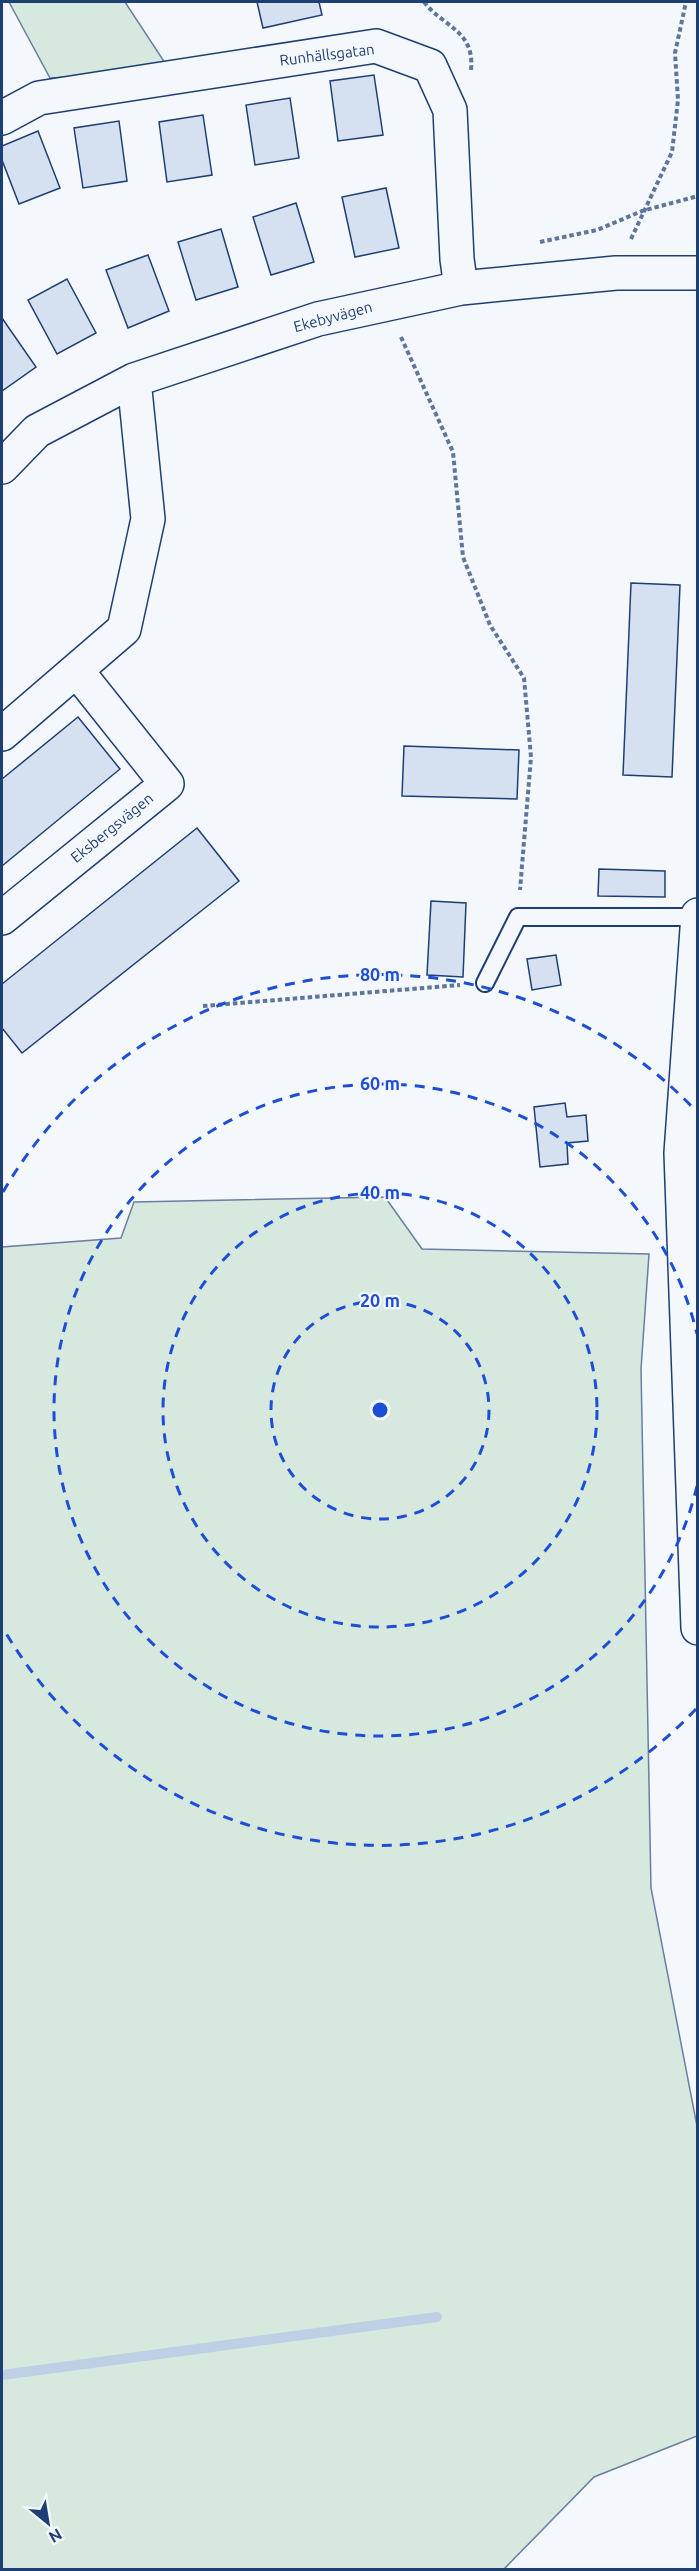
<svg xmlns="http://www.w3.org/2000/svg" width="699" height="2571" viewBox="0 0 699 2571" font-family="Ubuntu,sans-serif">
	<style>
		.green { fill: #d7e8df; stroke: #687fa3; stroke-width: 1.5 }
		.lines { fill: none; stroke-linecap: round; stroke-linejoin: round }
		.stream { stroke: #bed0e5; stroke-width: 10 }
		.building { fill: #d5e0f0; stroke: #1d3f73; stroke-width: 1.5 }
		.lane-casing { stroke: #1d3f73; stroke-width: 20 }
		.street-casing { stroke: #1d3f73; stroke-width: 36 }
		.secondary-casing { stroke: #1d3f73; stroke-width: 36 }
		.path { stroke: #5e769c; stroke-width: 4; stroke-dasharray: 4.5 3; stroke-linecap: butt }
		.lane { stroke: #f4f7fb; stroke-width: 16 }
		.street { stroke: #f4f7fb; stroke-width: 33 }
		.secondary { stroke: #f4f7fb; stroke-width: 33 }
		.ring { fill: none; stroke: #1d4ed8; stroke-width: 3; stroke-dasharray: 10 8 }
		.labels { text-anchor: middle; stroke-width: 4.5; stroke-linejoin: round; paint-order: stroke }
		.street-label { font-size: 15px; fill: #1d3f73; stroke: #f4f7fb }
		.centre { fill: #1d4ed8; stroke: #f4f7fb; stroke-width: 3 }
		.ring-label { font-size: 18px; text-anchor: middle; font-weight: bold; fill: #1d4ed8; stroke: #f4f7fb; stroke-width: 4.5; stroke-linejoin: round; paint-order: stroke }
	</style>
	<rect width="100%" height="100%" fill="#f4f7fb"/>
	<path class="green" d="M9,2h116l46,70 -121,6z
		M385,1197l37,52 227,5 -8,115 10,519 46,238v310l-103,41 -90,92h-502v-1322l119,-9 13,-36z"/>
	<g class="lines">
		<path class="stream" d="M2,2375l435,-58"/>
	</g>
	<path class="building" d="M257,2h62l3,13 -59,13z
		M374,75l9,60 -45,6 -8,-60z
		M290,98l9,60 -44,7 -9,-60z
		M203,115l9,60 -45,7 -8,-60z
		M119,121l8,60 -44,7 -9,-60z
		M38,131l22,57 -41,16 -17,-44v-14z
		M386,188l13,60 -44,9 -13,-60z
		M296,203l18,59 -43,13 -18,-58z
		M221,229l17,58 -42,13 -18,-58z
		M148,255l21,56 -41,17 -22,-58z
		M67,279l29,54 -39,21 -29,-54z
		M2,318l34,49 -34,24z
		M631,583l49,2 -8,192 -49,-2z
		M78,717l42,52 -118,97v-87z
		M404,746l115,4 -2,49 -115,-3z
		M197,828l42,53 -217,172 -20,-25v-44z
		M599,869l66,2v26l-67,-1z
		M431,901l35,2 -3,74 -36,-2z
		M556,955l5,30 -29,5 -5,-31z
		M565,1103l2,14 19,-2 2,26 -21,2 1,21 -28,3 -6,-60z"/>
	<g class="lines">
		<defs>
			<path id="lane" d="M485,983l33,-66h179"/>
			<path id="street" d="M2,118l37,-20 337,-52 54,20 20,44 7,149 4,29
				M2,467l35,-36 97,-51 184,-61 143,-31 155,-15h82
				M2,734l122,-105 24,-110 -14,-139
				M2,918l165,-134 -90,-113"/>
			<path id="secondary" d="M698,915l-17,238 17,475"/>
		</defs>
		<use href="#lane" class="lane-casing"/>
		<use href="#street" class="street-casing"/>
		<use href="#secondary" class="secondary-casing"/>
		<path class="path" d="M424,2c19,25 51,28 47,68
			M631,239l41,-87 6,-52 -3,-47 11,-51
			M540,242l57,-12 45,-19 56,-15
			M401,337l52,115 10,105 27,68 34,53 7,79 -11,133
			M203,1006l257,-21"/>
		<use href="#lane" class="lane"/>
		<use href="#street" class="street"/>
		<use href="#secondary" class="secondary"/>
	</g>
	<g class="ring">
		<circle cx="380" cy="1410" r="109"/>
		<circle cx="380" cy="1410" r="217"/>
		<path d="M697 1486A326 326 0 1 1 697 1334"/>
		<path d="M696 1709A435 435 0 0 1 3 1628M3 1192A435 435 0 0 1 696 1111"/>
	</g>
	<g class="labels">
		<g class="street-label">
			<text transform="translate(327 55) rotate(-7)" y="5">Runhällsgatan</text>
			<text transform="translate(333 317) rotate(-15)" y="5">Ekebyvägen</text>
			<text transform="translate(112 828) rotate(-39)" y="5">Eksbergsvägen</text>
		</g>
	</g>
	<circle cx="380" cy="1410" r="9" class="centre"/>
	<g class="ring-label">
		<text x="380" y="981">80 m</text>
		<text x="380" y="1090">60 m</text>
		<text x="380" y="1199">40 m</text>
		<text x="380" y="1307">20 m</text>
	</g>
	<rect width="699" height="2571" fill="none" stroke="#1d3f73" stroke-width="6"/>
	<g transform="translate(48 2523) rotate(150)" stroke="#f4f7fb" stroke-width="4.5" paint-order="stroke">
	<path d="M0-4.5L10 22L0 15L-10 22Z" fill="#1d3f73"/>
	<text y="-9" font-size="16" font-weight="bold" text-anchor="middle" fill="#1d3f73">N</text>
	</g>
</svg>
